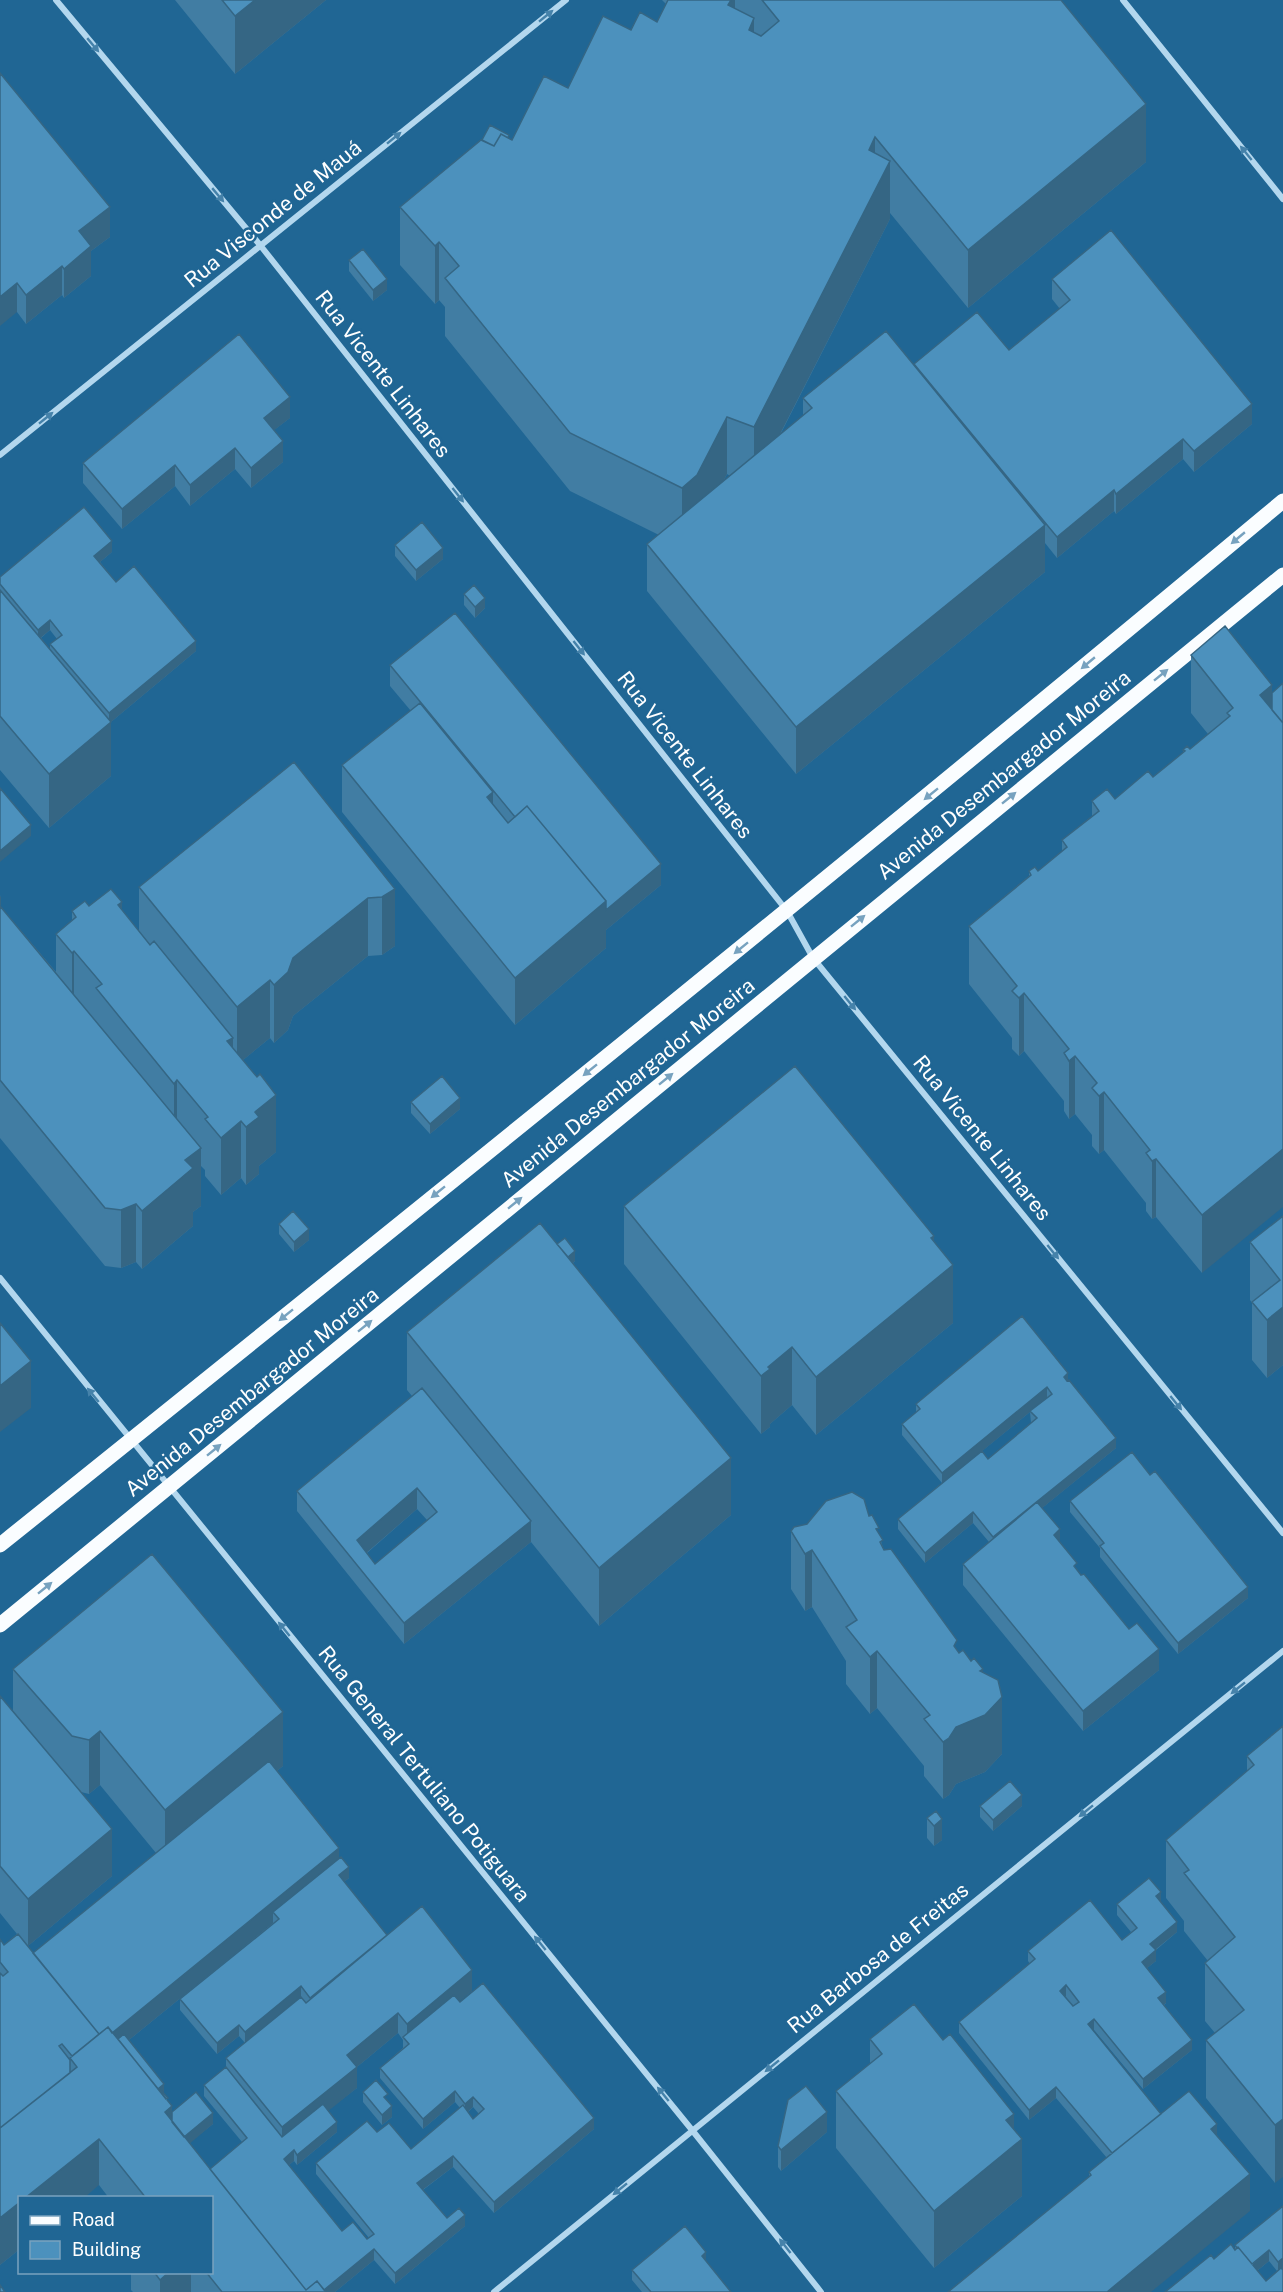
<svg xmlns="http://www.w3.org/2000/svg" width="1283" height="2292" viewBox="0 0 1283 2292" font-family="'Public Sans',sans-serif">
	<style>
		.lines { fill: none; stroke-linecap: round; stroke-linejoin: round }
		.street { stroke: #b3d7ee; stroke-width: 6 }
		.primary { stroke: #fafdff; stroke-width: 15 }
		.wall { fill: #417da3; fill-rule: evenodd }
		.shaded-wall { fill: #356684 }
		.building { fill: #4c91bd; stroke: #356684; stroke-width: 1.5; fill-rule: evenodd }
		.oneway { fill: #4582aa }
		.oneway2 { fill: #77a2bf }
		.labels { text-anchor: middle; stroke-width: 5; stroke-linejoin: round; paint-order: stroke }
		.street-label { font-size: 21px; fill: #fff; stroke: #206694 }
	</style>
	<rect width="100%" height="100%" fill="#206694"/>
	<g class="lines">
		<path class="street" d="M56,0l204,245 527,666 26,47 470,575
			M1123,0l160,199
			M0,455l566,-455
			M0,1278l692,852 129,162
			M494,2292l789,-641"/>
		<path class="primary" d="M0,1545c430,-345 860,-691 1283,-1044
			M0,1625l1283,-1050"/>
	</g>
	<path class="wall" d="M175,0h151l-91,74z
		M662,0h399l85,162 -178,146 -78,-95v6l-110,216 23,-19v-18l111,-33 95,-15 51,-41 -8,-10v-20l200,145 -58,48 -11,-13 -67,55 -2,-3 -57,47 -12,-15v29l-249,202 -149,-183v-47l12,-9 -89,-44 -125,-155v-29l-6,-7 -4,4 -35,-39v-58l109,-68 3,1 119,-110 26,-8 9,-18zM727,474l3,2 -7,6z
		M0,73l110,164 -19,14v25l-27,22 -2,-3 -36,29 -9,-12z
		M349,260l38,30 -14,11 -24,-30z
		M290,418l-16,12 9,32 -32,26 -16,-19 -45,37 -15,-20 -53,43 -39,-46v-20z
		M395,545l48,14 -27,22 -21,-25z
		M112,552l-12,10 16,20 80,69 -85,71v54l-62,52 -49,-58v-193zM50,630l7,9 -7,5v5l-9,-11z
		M464,594l21,14 -10,10 -11,-13z
		M1191,655l81,30 -70,588 -46,-56 -4,2 -6,-8v-8l-42,-53 -5,4 -7,-8v-11l-17,-21 -6,5 -5,-8v-10l-40,-50 -5,5 -7,-7v-11l-43,-54v-58l60,-50v-5h9l24,-20v-11l30,-24v-15l23,-2 38,-22 30,-24v-3l7,-1 18,-15 -17,-21z
		M390,665l271,220 -55,45v18l-91,77 -173,-213v-47l69,-54 -21,-25z
		M139,887l256,2v57l-13,9 -14,1 -75,60 -5,14 -14,13 -4,-5 -27,22 33,92 -17,14v8l-13,11 -5,-7 -20,17 -16,-19v-6l-4,-4v40l-8,6v14l-51,43 -6,-7 -15,6 -16,-2 -105,-128v-244l1,13 55,65v-38l16,-14v-9l17,-5 33,4 17,21z
		M411,1102l49,7 -30,25 -19,-21z
		M624,1206l310,35 19,82 -137,112 -24,-30 -22,19v3l-9,7 -137,-170z
		M1283,1216v149l-16,13 -15,-18v-57l-2,-3v-58z
		M279,1224l30,16 -15,12 -15,-18z
		M557,1244l18,17 -2,2 158,252 -132,111 -68,-84 -127,102 -107,-133v-20l115,-95 -5,-6v-58zM417,1509l10,11 -52,44 -8,-11z
		M1068,1380l48,68 -74,60 18,35 17,27 82,100 -76,61 -120,-146v-21l26,-22 -16,-19 -48,40 -27,-34v-10l44,-36 -40,-48v-11l14,-11v-9zM1030,1412l1,11 -43,36 -6,-8z
		M1070,1501l178,97 -70,56 -78,-97v-9l-30,-36z
		M791,1531l88,3 4,14 76,105 12,8 12,12 19,81 -17,18 -29,12 -7,11 -6,4 -19,-23v-10l-47,-58 -7,6 -24,-30v-23l-34,-54 -7,4 -14,-22z
		M13,1669l270,97 -6,5 62,87 10,20 -5,4 43,54 85,55 -13,10 135,128 -100,84 -41,-46 -30,23 24,28 18,8 -70,58 -21,-24 -39,32h-202l-2,-2v-18h81v-74h-103l-10,-13 -79,13v51l-20,16v-326l4,6 13,-11 -17,-21v-217l13,16zM100,1785l56,68 -123,100 -5,-7 84,-70 -31,-84 8,2zM273,1923l-93,76v11l37,44 22,-18 6,7 -19,15v10l-22,17v11l38,46 -32,27 -21,-26 24,-19 -41,-12 -8,-19 -35,-53zM398,2033l5,7v8l-23,20v10l43,51 32,-27 5,6 -49,41 -34,-17 -61,31v11l53,64 -2,1 -25,-8 -53,-66 5,-4 3,4 40,-33 -9,-22 29,-22v-21zM473,2107l6,7 -6,5 -5,-7z
		M1283,1726l-8,457 -69,-85v-58l9,-7 -10,-12v-58l3,-2 -24,-30v-10l-18,-23v-58l81,-69v-15z
		M980,1806h42l-29,25 -13,-14z
		M936,1811l6,29 -8,6 -7,-8v-20z
		M1161,1902l16,30 -21,18v11l-9,7 19,35 -2,2 28,45 -49,39 -49,-59 -1,1 68,83 56,21 33,76 -161,-34v-5l18,-14 -51,-60 -27,22 -70,-87v-11l71,-58 -2,-3v-10l94,-11 9,-8 -14,-17v-11z
		M870,2039l144,91 8,66 -88,72 -98,-120v-57l34,-27z
		M363,2092l25,9 4,16 -10,8 -19,-23z
		M827,2132l-46,39 -3,-4v-21z
		M1283,2206v63h-1l1,23 -69,-33 21,-9v-5zM1269,2261l8,10 -11,10 -9,-10z
		M706,2261l25,31h-89l-10,-12v-10z"/>
	<path class="shaded-wall" d="M255,0h71l-91,74v-58z
		M731,0h4v49l-7,-44z
		M754,18v58l-5,-46z
		M1146,104v58l-178,146v-58z
		M875,137v52l15,-28v58l-136,266v-58l115,-277z
		M110,207v30l-19,14v25l-27,22v-29l15,-38z
		M439,242v58l-4,4v-58z
		M62,266v29l-36,29v-29z
		M387,279v11l-14,11v-11z
		M17,283v29l-17,14v-29z
		M290,397v21l-26,20v-20z
		M1252,404v20l-58,48v-21z
		M727,417v57l-30,59 -15,13v-58z
		M1183,439v20l-67,55v-20z
		M283,441v21l-32,26v-20z
		M235,448v21l-45,37v-21z
		M175,465v21l-53,43v-20z
		M1114,490v21l-57,47v-21z
		M1045,525v47l-249,202v-47z
		M112,541v11l-18,15v-11z
		M443,548v11l-27,22v-11z
		M485,598v10l-10,10v-11z
		M50,620v10l-12,10v-10z
		M196,641v10l-85,71v54l-62,52v-54l60,-51v-10z
		M1272,685v58l-12,-48z
		M493,792v46l-6,-41z
		M31,825v11l-31,26v-11z
		M661,864v21l-55,45v18l-91,77v-47l91,-77z
		M395,889v57l-13,9v-58z
		M1,896v11l-1,1v-11z
		M368,898v58l-75,60 -5,14 -14,13v-58l19,-27z
		M122,902v57l-4,-54z
		M74,951v57l-2,2v-57z
		M270,980v58l-33,27v-58z
		M1024,993v58l-5,5v-58z
		M233,1038v57l-6,-54z
		M1075,1056v58l-6,5v-58z
		M177,1080v57l-3,4v-57z
		M1104,1092v58l-5,4v-58z
		M276,1095v57l-17,14v8l-13,11v-58l9,-15z
		M460,1098v11l-30,25v-10z
		M241,1121v57l-20,17v-57z
		M201,1148v58l-8,6v14l-51,43v-58l43,-51z
		M1283,1149v58l-81,66v-58z
		M1156,1159v58l-4,2v-58z
		M136,1204v58l-15,6v-58z
		M309,1229v11l-15,12v-10z
		M934,1236v44l19,-15v58l-137,112v-58l115,-139z
		M575,1251v10l-30,26v-11z
		M1283,1307v58l-16,13v-58z
		M792,1347v58l-22,19v3l-9,7v-58l7,-9z
		M31,1361v47l-31,24v-46z
		M1068,1373v10l-4,-6z
		M1047,1387v11l-105,86v-11z
		M1116,1438v10l-123,100v-11z
		M731,1458v57l-132,111v-58z
		M417,1488v21l-60,52v-21z
		M973,1512v11l-48,40v-10z
		M531,1521v21l-127,102v-21z
		M1060,1529v21l-6,-15z
		M812,1550v57l-7,4v-57z
		M1248,1587v11l-70,56v-11z
		M1159,1649v21l-76,61v-20z
		M877,1651v57l-7,6v-57z
		M983,1669v47l19,-19v57l-17,18 -29,12 -7,11 -6,4v-57l37,-71z
		M283,1712v54l-118,98v-54z
		M100,1731v54l-11,9v-54z
		M1022,1795v11l-29,25v-11z
		M942,1819v21l-8,6v-20z
		M112,1829v47l-84,70v-47z
		M339,1848v20l-66,44v11l-165,134 -8,-14z
		M349,1867v11l-10,8v-11z
		M1161,1892v11l-5,-7z
		M1177,1922v10l-27,22v-10z
		M387,1935v10l-77,63v-10z
		M1156,1950v11l-14,11v-10z
		M472,1970v21l-63,52 -2,-1v-18z
		M1066,1985v11l-6,5v-10z
		M301,1986v11l-56,46v-11z
		M1166,1992v11l-8,6v-11z
		M398,2013v20l-41,34v21l-75,60v-21l65,-72z
		M1094,2019v11l-6,5v-11z
		M239,2025v11l-22,18v-11z
		M1192,2040v10l-49,39v-10z
		M164,2084v10l-5,-6z
		M1056,2087v11l-27,22v-10z
		M455,2091v11l-32,27v-10z
		M473,2097v10l-8,7v-10z
		M172,2106v47l-7,-41z
		M392,2106v11l-10,8v-10z
		M827,2112v20l-46,39v-21z
		M213,2113v11l-38,32v-11z
		M1014,2114v31l8,-6v57l-88,72v-57l72,-91z
		M594,2118v11l-100,84v-11z
		M1283,2119v58l-8,6v-58z
		M337,2122v10l-40,33v-10z
		M1217,2124v37l-6,-32z
		M99,2139v46l-15,13h-59z
		M294,2150v11l-10,8v-10z
		M453,2156v11l-36,27v-11z
		M1250,2174v37l-99,81h-44z
		M20,2202v47l-20,16v-47z
		M465,2215v11l-70,58v-11z
		M374,2249v11l-39,32h-13z
		M1269,2250v11l-17,14v-10z
		M706,2252v10l-4,-6z
		M1283,2258v11l-5,4v-11z
		M169,2272h22v20h-31v-12z"/>
	<path class="building" d="M222,0h33l-20,16z
		M668,0h63l-3,5 26,13 -5,12 12,6 18,-15 -17,-21h299l85,104 -178,146 -93,-113 -6,13 21,11 -136,266 -27,-10 -30,58 -15,13 -112,-55 -125,-155 14,-12 -20,-24 -4,4 -35,-39 81,-67 13,6 7,-12 11,6 32,-64 24,12 35,-72 28,14 9,-18 17,10z
		M0,73l110,134 -31,24 12,15 -27,23 -2,-3 -36,29 -9,-12 -17,14z
		M490,125l19,10 -1,3 -7,-4 -7,12 -12,-6z
		M1111,230l141,174 -58,47 -11,-12 -67,55 -2,-4 -57,47 -143,-173 63,-52 32,38 61,-50 -18,-21z
		M363,249l24,30 -14,11 -24,-30z
		M886,331l159,194 -249,202 -149,-183 165,-136 -9,-10z
		M239,334l51,63 -26,21 19,23 -32,27 -16,-20 -45,37 -15,-20 -53,44 -39,-46z
		M84,507l28,34 -18,15 22,26 18,-16 62,75 -87,72 -59,-69 12,-9 -12,-15 -12,10 -38,-46v-7z
		M422,522l21,26 -27,22 -21,-25z
		M474,585l11,13 -10,9 -11,-13z
		M0,590l111,132 -62,52 -49,-58z
		M455,613l206,251 -55,46v-9l-79,-95 -12,11 -125,-152z
		M1225,626l47,59 -12,10 23,28v426l-81,66 -46,-56 -4,2 -6,-8 4,-3 -46,-58 -5,4 -7,-8 5,-5 -22,-27 -6,5 -5,-8 5,-4 -45,-56 -5,5 -7,-7 5,-5 -48,-60 62,-51 -2,-4 6,-4 3,4 29,-24 -5,-7 37,-29 -7,-10 15,-12 8,10 33,-28 5,6 32,-26 -2,-1 4,-4 3,3 40,-33 -3,-3 6,-5 -42,-53z
		M1283,683v40l-11,-13v-17z
		M420,703l73,89 -6,5 21,26 19,-17 79,95 -91,77 -173,-213z
		M294,762l101,127 -13,8 -14,1 -75,60 -5,14 -14,13 -4,-5 -33,27 -98,-120z
		M0,788l31,37 -31,26z
		M111,889l11,13 -4,3 32,40 4,-4 79,97 -6,3 30,36 3,-3 16,21 -21,17 4,5 -13,10 -5,-6 -20,17 -16,-19 3,-2 -31,-37 -3,4 -78,-96 6,-4 -28,-33 -2,2 -16,-19 20,-17 -4,-6 13,-10 4,5z
		M0,906l201,242 -16,12 8,8 -51,43 -6,-7 -15,6 -16,-2 -105,-128z
		M795,1066l139,170 -3,2 22,27 -137,112 -24,-30 -24,20 2,2 -9,7 -137,-170z
		M442,1076l18,22 -30,26 -19,-22z
		M293,1211l16,18 -15,13 -15,-18z
		M1283,1216v91l-16,13 -15,-18 28,-22 -30,-38z
		M540,1223l191,235 -132,110 -192,-236z
		M565,1238l10,13 -7,6 -11,-13z
		M1022,1316l46,57 -4,4 3,4 2,-1 47,58 -123,99 -20,-25 -48,41 -27,-34 84,-68 6,8 49,-41 -7,-7 22,-17 -5,-7 -105,86 -40,-49 18,-15 -4,-5z
		M0,1323l31,38 -31,25z
		M422,1388l109,133 -127,102 -107,-132zM417,1488l20,24 -62,52 -18,-24z
		M1132,1452l18,23 5,-4 93,116 -70,56 -78,-97 4,-3 -34,-42z
		M852,1492l12,7 5,17 3,-1 7,13 -3,1 7,11 -3,2 4,8 7,-1 66,91 -3,6 5,7 4,-3 8,11 3,-3 9,11 -3,2 18,9 4,17 -17,18 -29,12 -7,11 -6,4 -19,-23 6,-4 -53,-64 -7,6 -24,-30 11,-7 -45,-70 -7,4 -14,-23 3,-4 13,-3 19,-23z
		M1037,1502l23,27 -6,6 23,28 -3,3 7,9 3,-1 45,55 8,-6 22,26 -76,62 -120,-147z
		M152,1554l131,158 -118,98 -65,-79 -11,9 -17,-4 -59,-67z
		M0,1696l112,133 -84,70 -28,-33z
		M1283,1726v393l-8,6 -69,-85 38,-30 -39,-47 30,-26 -51,-64 5,-3 -23,-30 88,-75 -7,-9z
		M269,1761l70,87 -227,185 -4,-6 -9,7 -66,-81z
		M1010,1781l12,14 -29,25 -13,-14z
		M936,1811l6,8 -8,7 -7,-8z
		M341,1857l8,10 -10,8 48,60 -77,63 -9,-12 -56,46 -6,-7 -22,18 -37,-44 99,-80 -6,-7z
		M1149,1878l12,14 -5,4 21,26 -27,22 6,6 -14,12 24,30 -8,6 34,42 -49,39 -49,-60 -6,5 73,90 -49,39 -56,-66 -27,23 -70,-88 76,-63 -7,-8 62,-51 32,40 15,-12 -20,-24zM1066,1985l13,17 -6,4 -13,-15z
		M422,1906l50,64 -65,54 -9,-11 -51,42 10,12 -75,60 -56,-69 75,-61 5,6z
		M18,1934l81,100 -27,22 -10,-12 -3,2 11,14v13l-70,55v-155l3,3 5,-4 -8,-10v-23l4,6z
		M483,1983l111,135 -100,84 -41,-46 -36,27 30,35 12,-10 6,7 -70,58 -21,-24 -50,41 -7,-9 -11,9 -96,-121 37,-31 -43,-53 22,-18 56,70 41,-33 14,18 -40,33 -3,-5 -10,9 58,72 11,-9 14,17 7,-5 -58,-71 51,-42 10,11 12,-9 22,26 52,-44 10,14 11,-10 -11,-12 -8,7 -10,-13 -32,28 -43,-51 29,-24 -6,-7 51,-42 6,7z
		M914,2004l29,36 7,-6 64,80 -8,6 16,19 -88,72 -98,-120 46,-37 -12,-15z
		M108,2027l64,79 -7,6 141,178 11,-9 9,11h-104l-16,-20h6v-74h-66l-47,-59 -74,59h-5v4l-20,16v-90l77,-61 -7,-9z
		M124,2034l40,50 -5,4 9,10 -2,1 -48,-60z
		M376,2080l12,14 -4,3 8,9 -10,9 -19,-23z
		M806,2086l21,26 -46,38 -3,-4 10,-46z
		M1189,2091l28,33 -6,5 39,45 -143,118h-159l143,-117 -2,-3z
		M196,2092l17,21 -29,24 -12,-15v-10z
		M1283,2206v52l-5,4 -9,-12 -17,14 -14,-17 -1,1 -2,-3z
		M685,2226l21,26 -4,4 29,36h-80l-19,-22z
		M1231,2244l4,6 3,-3 28,34 15,-13 2,2v22h-118l46,-37 3,4z
		M154,2272h15l-9,8z
		M0,2285l5,7h-5z"/>
	<defs><path id="oneway-solid" d="M-6-.8H1V-3.2L6.5 0L1 3.2V.8H-6Z" transform="scale(1.5)"/></defs>
	<g class="oneway">
		<use href="#oneway-solid" transform="translate(546 16) rotate(-39)"/>
		<use href="#oneway-solid" transform="translate(93 45) rotate(50)"/>
		<use href="#oneway-solid" transform="translate(394 138) rotate(-39)"/>
		<use href="#oneway-solid" transform="translate(1246 153) rotate(-129)"/>
		<use href="#oneway-solid" transform="translate(218 195) rotate(50)"/>
		<use href="#oneway-solid" transform="translate(46 418) rotate(-39)"/>
		<use href="#oneway-solid" transform="translate(458 495) rotate(52)"/>
		<use href="#oneway-solid" transform="translate(579 648) rotate(52)"/>
		<use href="#oneway-solid" transform="translate(850 1003) rotate(51)"/>
		<use href="#oneway-solid" transform="translate(1053 1252) rotate(51)"/>
		<use href="#oneway-solid" transform="translate(93 1395) rotate(-129)"/>
		<use href="#oneway-solid" transform="translate(1176 1403) rotate(51)"/>
		<use href="#oneway-solid" transform="translate(284 1629) rotate(-129)"/>
		<use href="#oneway-solid" transform="translate(1238 1688) rotate(141)"/>
		<use href="#oneway-solid" transform="translate(1086 1811) rotate(141)"/>
		<use href="#oneway-solid" transform="translate(540 1943) rotate(-129)"/>
		<use href="#oneway-solid" transform="translate(772 2066) rotate(141)"/>
		<use href="#oneway-solid" transform="translate(663 2094) rotate(-129)"/>
		<use href="#oneway-solid" transform="translate(620 2189) rotate(141)"/>
		<use href="#oneway-solid" transform="translate(785 2246) rotate(-128)"/>
	</g>
	<g class="oneway2">
		<use href="#oneway-solid" transform="translate(1238 538) rotate(140)"/>
		<use href="#oneway-solid" transform="translate(1088 663) rotate(140)"/>
		<use href="#oneway-solid" transform="translate(1161 675) rotate(-39)"/>
		<use href="#oneway-solid" transform="translate(931 794) rotate(141)"/>
		<use href="#oneway-solid" transform="translate(1009 798) rotate(-39)"/>
		<use href="#oneway-solid" transform="translate(858 921) rotate(-39)"/>
		<use href="#oneway-solid" transform="translate(741 948) rotate(141)"/>
		<use href="#oneway-solid" transform="translate(590 1070) rotate(141)"/>
		<use href="#oneway-solid" transform="translate(666 1079) rotate(-39)"/>
		<use href="#oneway-solid" transform="translate(438 1192) rotate(141)"/>
		<use href="#oneway-solid" transform="translate(515 1203) rotate(-39)"/>
		<use href="#oneway-solid" transform="translate(286 1315) rotate(141)"/>
		<use href="#oneway-solid" transform="translate(365 1326) rotate(-39)"/>
		<use href="#oneway-solid" transform="translate(214 1450) rotate(-39)"/>
		<use href="#oneway-solid" transform="translate(45 1588) rotate(-39)"/>
	</g>
	<g class="labels">
		<g class="street-label">
			<text transform="translate(273 214) rotate(-39)" y="7">Rua Visconde de Mauá</text>
			<text transform="translate(383 374) rotate(52)" y="7">Rua Vicente Linhares</text>
			<text transform="translate(685 755) rotate(52)" y="7">Rua Vicente Linhares</text>
			<text transform="translate(1004 775) rotate(-39)" y="7">Avenida Desembargador Moreira</text>
			<text transform="translate(628 1083) rotate(-39)" y="7">Avenida Desembargador Moreira</text>
			<text transform="translate(982 1138) rotate(51)" y="7">Rua Vicente Linhares</text>
			<text transform="translate(252 1392) rotate(-39)" y="7">Avenida Desembargador Moreira</text>
			<text transform="translate(424 1774) rotate(51)" y="7">Rua General Tertuliano Potiguara</text>
			<text transform="translate(878 1958) rotate(-39)" y="7">Rua Barbosa de Freitas</text>
		</g>
	</g>
	<rect x="18" y="2196" width="195" height="78" fill="#206694" stroke="#79a3bf" stroke-width="1.5"/>
	<rect x="30" y="2216" width="30" height="9" fill="#fafdff" stroke="#79a3bf" stroke-width="1.5"/>
	<text x="72" y="2226" font-size="18" fill="#ffffff">Road</text>
	<rect x="30" y="2241" width="30" height="18" fill="#4c91bd" stroke="#79a3bf" stroke-width="1.5"/>
	<text x="72" y="2256" font-size="18" fill="#ffffff">Building</text>
</svg>
